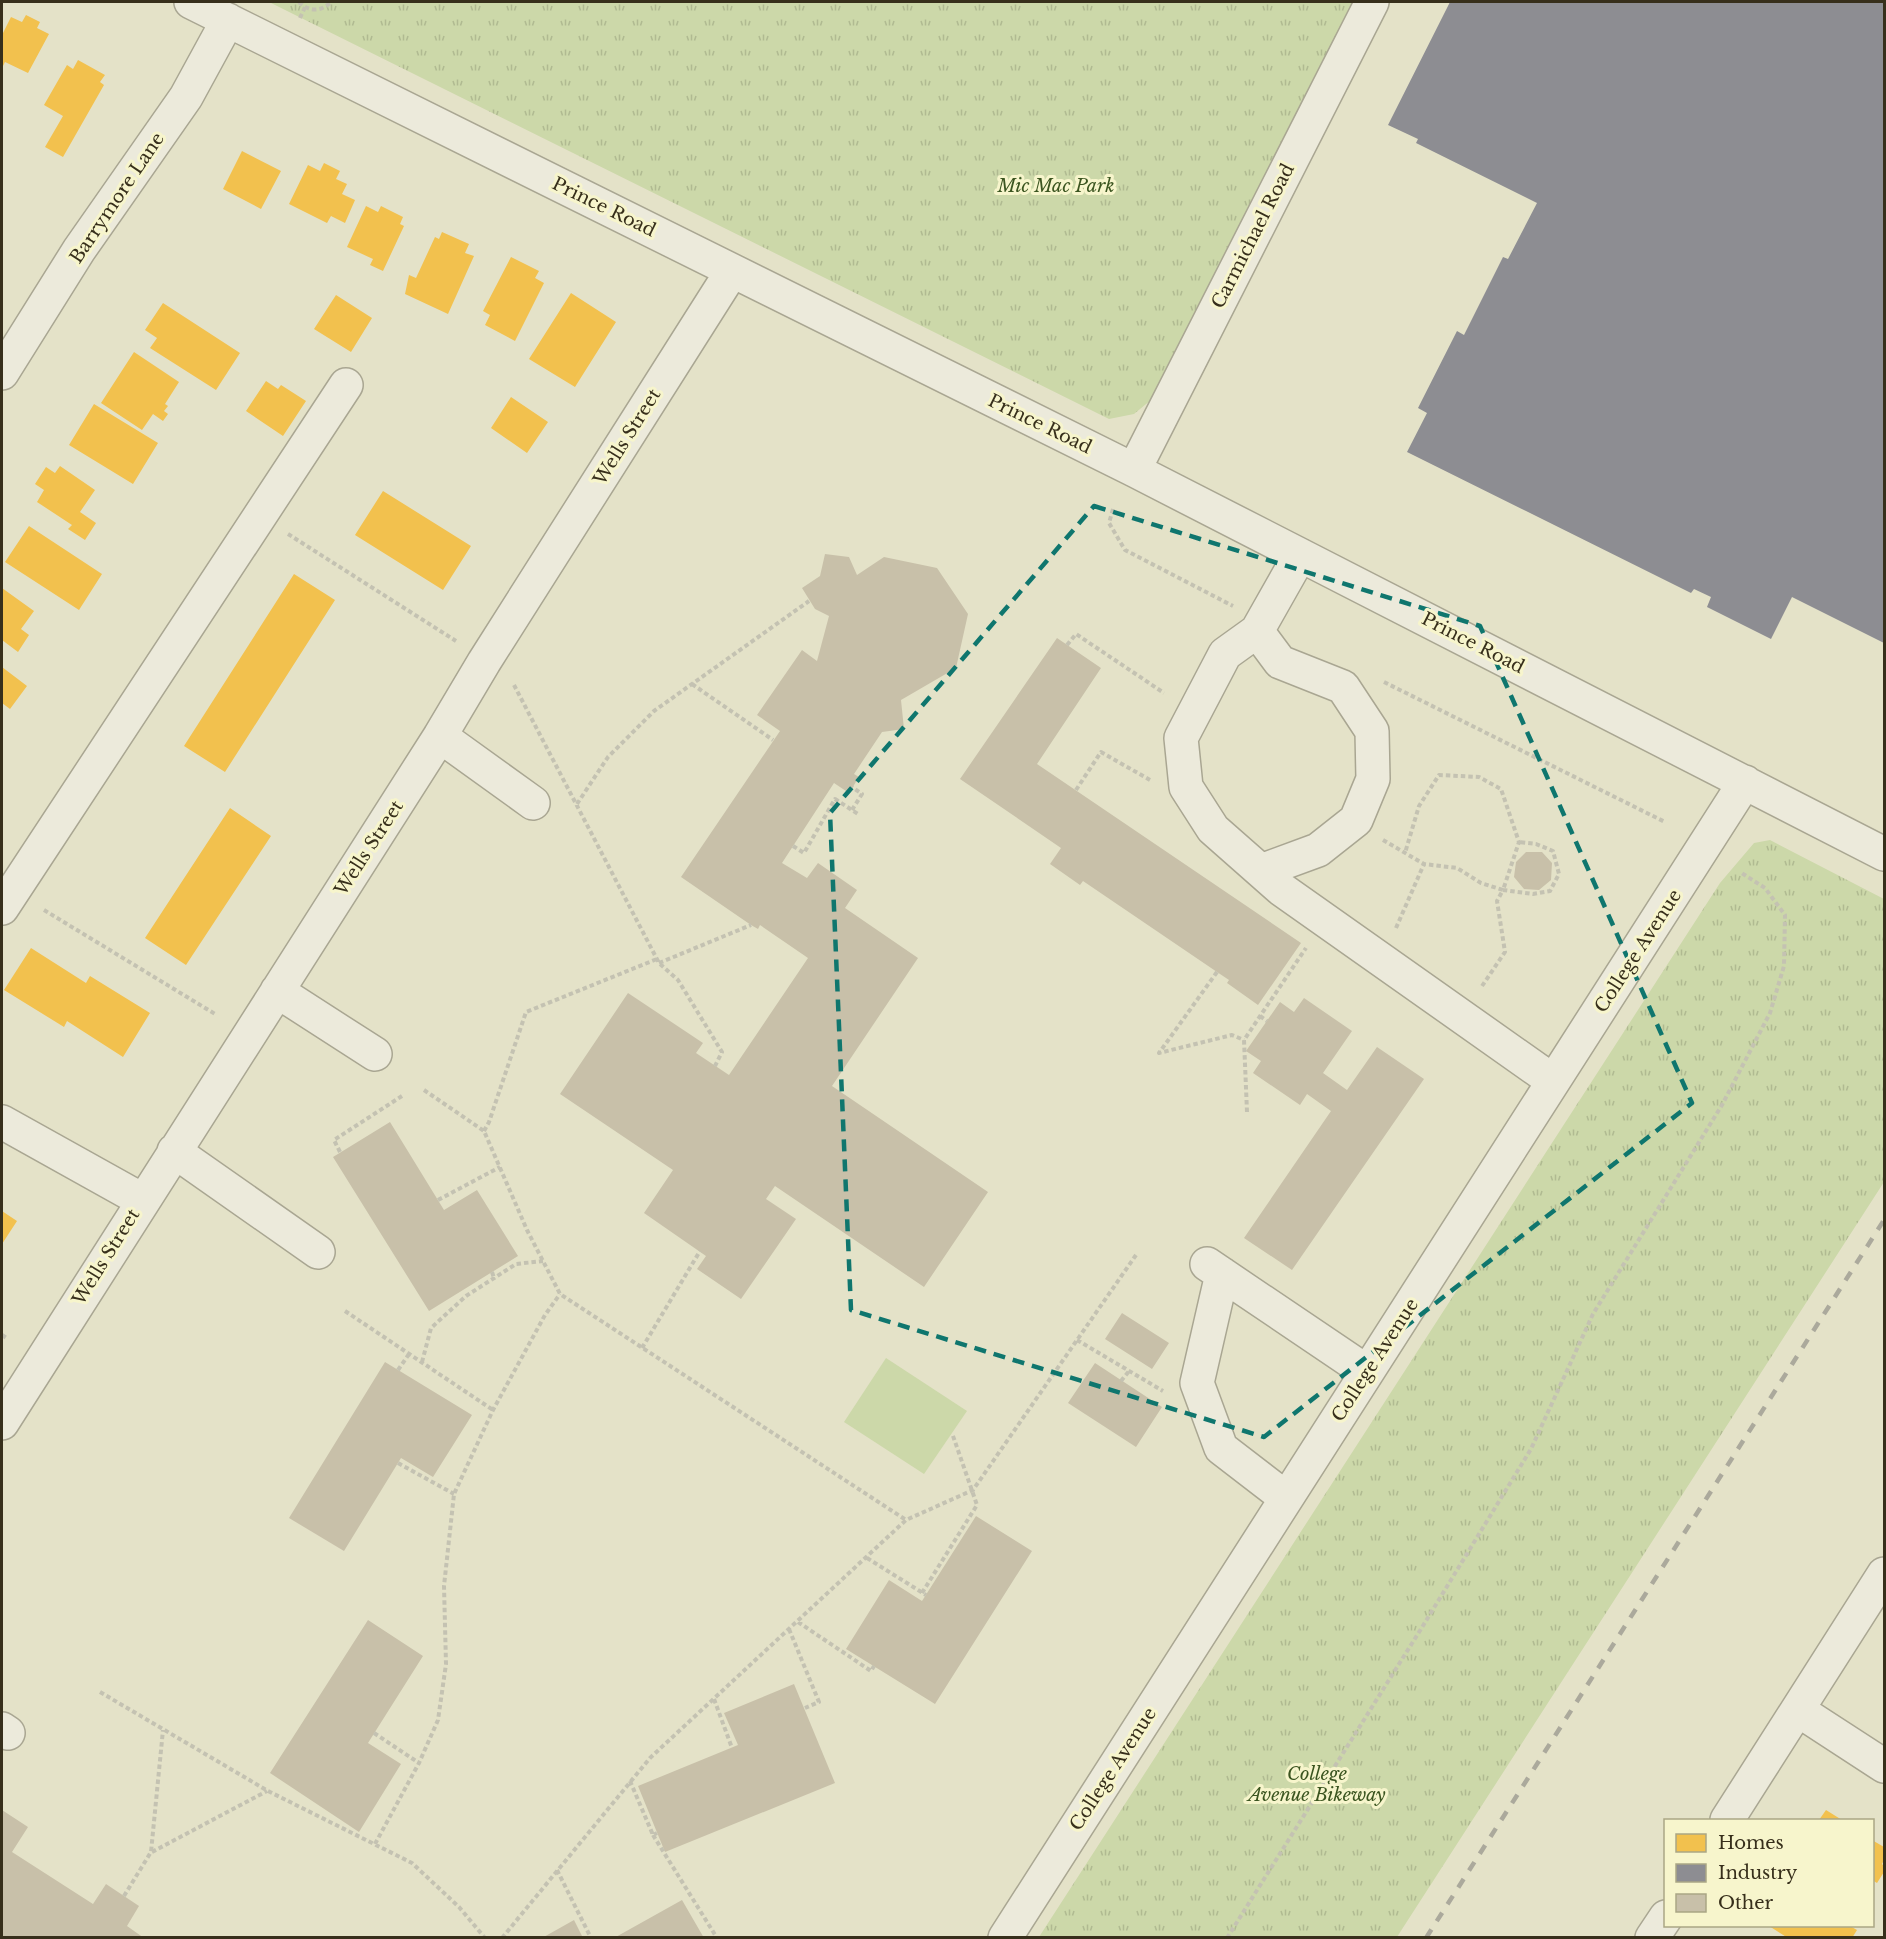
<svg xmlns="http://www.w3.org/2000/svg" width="1886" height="1939" viewBox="0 0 1886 1939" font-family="'Libre Baskerville',serif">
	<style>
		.grass { fill: url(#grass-tufts) }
		.pitch { fill: #ccd8a9 }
		.homes { fill: #f2c14e }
		.industry { fill: #8d8d92 }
		.building { fill: #c8c0a9 }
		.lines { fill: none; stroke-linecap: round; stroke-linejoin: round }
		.minor-casing { stroke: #a9a692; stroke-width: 36 }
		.path { stroke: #c4c2b2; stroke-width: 4; stroke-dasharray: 4.5 3; stroke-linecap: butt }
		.minor { stroke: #eceadb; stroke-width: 33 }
		.rail { stroke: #aba99c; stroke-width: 4.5; stroke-dasharray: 10 10; stroke-linecap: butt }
		.marked { fill: none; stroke: #0f766e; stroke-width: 4.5; stroke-dasharray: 12 8; stroke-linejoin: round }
		.labels { text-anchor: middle; stroke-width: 6; stroke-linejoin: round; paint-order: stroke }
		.park-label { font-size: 18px; font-style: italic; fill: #3b5520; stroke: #f7f5cc }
		.street-label { font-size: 18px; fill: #372f1b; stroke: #f7f5cc }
	</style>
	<defs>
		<pattern id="grass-tufts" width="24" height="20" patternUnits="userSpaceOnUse" patternTransform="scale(1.5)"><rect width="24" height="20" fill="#ccd8a9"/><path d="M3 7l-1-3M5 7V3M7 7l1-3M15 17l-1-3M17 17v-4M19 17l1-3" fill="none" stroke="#b0ba91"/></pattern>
	</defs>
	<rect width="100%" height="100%" fill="#e4e2c8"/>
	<path class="grass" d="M269,2h1089l-201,393 -23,19 -25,5z
		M1770,840l114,59v283l-487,755h-358l681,-1054 34,-40z"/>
	<path class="pitch" d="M886,1358l81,53 -43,63 -80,-52z"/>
	<path class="homes" d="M26,15l14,7 -3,6 12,6 -21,39 -23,-11 -3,6v-33l9,-18 11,5z
		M78,60l27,15 -5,7 4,3 -41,72 -18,-10 18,-31 -19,-11 23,-40 6,4z
		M242,151l39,20 -20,38 -38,-20z
		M324,163l16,8 -4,8 11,5 -5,10 13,6 -10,23 -14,-7 -4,7 -38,-19 19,-39 12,6z
		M366,206l12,6 3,-6 22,11 -3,7 4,2 -21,45 -13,-6 3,-6 -26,-12z
		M442,232l27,12 -4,9 9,3 -26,58 -43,-20 4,-19 7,3 19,-41 4,2z
		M511,257l28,14 -4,7 9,5 -29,58 -30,-16 5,-10 -7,-4z
		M571,293l45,29 -41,65 -46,-28z
		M336,295l36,23 -21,34 -37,-23z
		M163,303l77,50 -24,37 -66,-42 7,-10 -12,-8z
		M134,352l45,30 -14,22 3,2 -4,5 4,3 -5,7 -10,-7 -11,16 -41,-27z
		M266,381l12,8 3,-4 25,16 -23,35 -37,-25z
		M511,397l37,25 -21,31 -36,-25z
		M94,404l64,39 -25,41 -64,-39z
		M60,466l35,24 -15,22 16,11 -11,17 -17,-11 4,-4 -35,-23 7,-12 -9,-6 11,-17 9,6z
		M383,491l88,55 -28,44 -88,-55z
		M29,526l73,48 -23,36 -74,-48z
		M294,574l41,26 -110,172 -41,-26z
		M2,588l32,23 -13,18 8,6 -11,17 -16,-12z
		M2,667l25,19 -17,23 -8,-6z
		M230,808l41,28 -85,129 -41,-27z
		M31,948l55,35 4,-7 60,37 -27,44 -56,-36 -3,6 -60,-37z
		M2,1211l15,10 -15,23z
		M1826,1810l16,10h-23z
		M1872,1840l12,7v13l-2,4 2,2v6l-7,11 -5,-3z
		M1769,1926h81l7,4 -5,8h-64z"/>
	<path class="industry" d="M1450,2h434v641l-92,-46 -21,42 -64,-32 4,-10 -17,-8 -3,4 -284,-141 20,-39 -9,-5 39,-77 7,4 39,-78 5,2 29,-56 -121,-60 2,-4 -30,-14z"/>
	<path class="building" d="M825,554l24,3 8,18 27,-18 53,11 31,46 -12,54 -55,32 3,29 -22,3 -28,42 5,3 -10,16 -15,-10 -52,80 25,15 11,-15 39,27 -12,18 73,50 -86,128 156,106 -64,95 -149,-101 -9,13 30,20 -55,80 -44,-30 9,-13 -62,-43 29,-43 -113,-76 68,-101 75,50 -7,10 33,22 79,-117 -48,-33 -2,4 -7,-4 -70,-48 99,-146 -23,-16 45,-65 15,11 12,-45 -14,-7 -13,-21 18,-12z
		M1057,638l44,30 -64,96 264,179 -43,62 -31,-22 2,-3 -12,-8 -134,-91 -3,4 -30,-21 11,-16 -101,-69z
		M1526,852h16l10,11 -1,17 -12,10 -15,-1 -10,-12 2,-15z
		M1304,998l48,33 -29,42 24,17 30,-43 47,32 -132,191 -48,-32 87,-127 -24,-17 -7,11 -47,-32 8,-12 -15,-10 34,-49 14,10z
		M390,1122l54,88 33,-20 41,66 -89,55 -96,-154z
		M1122,1313l47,30 -17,26 -47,-30z
		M385,1362l87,53 -39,62 -32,-19 -57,93 -55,-33z
		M1095,1363l67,44 -26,40 -68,-44z
		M976,1516l56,35 -97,153 -89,-55 43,-69 33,21z
		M368,1620l55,36 -55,87 33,21 -42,68 -89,-59z
		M794,1684l41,99 -170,69 -27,-66 100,-41 -14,-32z
		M2,1810l26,17 -16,25 81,52 13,-20 33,22 -12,20 17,12h-142z
		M682,1900l22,38h-90z
		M574,1920l9,18h-41z"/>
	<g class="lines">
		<defs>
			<path id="minor" d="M191,2l943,468 750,384
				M2,373l77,-123 107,-153 42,-77
				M1134,470l238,-468
				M1300,555l-43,76 -32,23 -44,84 5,49 27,42 68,60 272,192
				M1257,631l23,31 63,25 29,44 1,48 -17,41 -38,30 -57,21
				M440,736l93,67
				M2,908l344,-523
				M277,991l98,63
				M2,1122l140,78
				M174,1151l144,101
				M1207,1264l160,108
				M1222,1274l-25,109 24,65 65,50
				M2,1423l438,-687 44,-74 248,-391
				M1798,1710l86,56
				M2,1729l6,4
				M1727,1820l157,-246
				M1005,1938l740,-1156
				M1652,1938l14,-21"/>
		</defs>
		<use href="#minor" class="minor-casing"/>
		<path class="path" d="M299,2c10,10 22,10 32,0
			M300,18l5,-11
			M1113,509l-4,14 16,27 108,56
			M288,534l168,107
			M1067,645l9,-11 88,59
			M1384,682l281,140
			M692,684l81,56
			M514,685l145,278 19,17 44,72 -7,14
			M1076,790l25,-38 49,28
			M577,804l31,-47 46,-46 155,-110
			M852,810l10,-16 -10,-7
			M1383,840l41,24 33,4 24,15 22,7 16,-48 -18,-53 -22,-12 -40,-2 -20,31 -14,47
			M793,846l11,7 31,-54 23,15
			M44,910l171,104
			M1396,928l28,-64
			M659,963l92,-38
			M1217,972l-58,81 73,-18 12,5
			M1482,986l23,-34 -8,-51 6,-11 30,4 17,-3 9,-17 -6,-23 -17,-7 -17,-2
			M1260,1016l7,5
			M424,1090l60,41 43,99 33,64 346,226
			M1247,1112l-3,-72 62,-92
			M484,1131l5,-9 37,-110 131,-53
			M340,1152l-6,-12 68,-44
			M438,1200l62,-33
			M492,1272l2,6
			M345,1311l148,99
			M2,1335l6,4
			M1077,1340l86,51
			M642,1348l58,-97
			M422,1362l9,-34 35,-32 50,-32 27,-3
			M398,1370l11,-16
			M1121,1381l8,-10
			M398,1463l56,31
			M867,1558l59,37
			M922,1593l55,-88 -25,-72
			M798,1622l73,49 3,-5
			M789,1629l30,73 -14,6
			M100,1692l168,99 144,72 47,44 26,31
			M714,1699l18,49
			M374,1733l45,30
			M630,1781l23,54 4,-2
			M653,1835l64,103
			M375,1844l44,-81 19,-43 8,-56 -2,-78 10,-92 39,-84 52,-95 15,-21
			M152,1852l115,-61
			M557,1870l34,68
			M124,1896l27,-44 12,-122
			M502,1938l148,-180 256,-238 67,-30 163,-235
			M1227,1938l194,-309 110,-180 62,-135 129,-209 48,-92 14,-47 1,-51 -20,-27 -25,-16"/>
		<use href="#minor" class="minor"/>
		<path class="rail" d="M1426,1938l458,-718"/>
	</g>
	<path class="marked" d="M1094,506l386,120 212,477 -428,334 -413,-127 -21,-497z"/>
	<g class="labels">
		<g class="park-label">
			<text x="1056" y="192">Mic Mac Park</text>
			<text x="1317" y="1780">College<tspan x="1317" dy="21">Avenue Bikeway</tspan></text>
		</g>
		<g class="street-label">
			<text transform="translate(117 198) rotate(-56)" y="6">Barrymore Lane</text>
			<text transform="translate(604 207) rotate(26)" y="6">Prince Road</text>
			<text transform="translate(1253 236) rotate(-63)" y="6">Carmichael Road</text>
			<text transform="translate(1040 424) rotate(26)" y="6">Prince Road</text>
			<text transform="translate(627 437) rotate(-58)" y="6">Wells Street</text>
			<text transform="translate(1473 643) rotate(27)" y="6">Prince Road</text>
			<text transform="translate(369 848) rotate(-57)" y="6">Wells Street</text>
			<text transform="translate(1638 951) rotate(-57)" y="6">College Avenue</text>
			<text transform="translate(106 1257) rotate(-58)" y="6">Wells Street</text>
			<text transform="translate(1375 1360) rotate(-57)" y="6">College Avenue</text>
			<text transform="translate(1113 1769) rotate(-57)" y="6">College Avenue</text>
		</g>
	</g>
	<rect width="1886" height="1939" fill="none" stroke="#372f1b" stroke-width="6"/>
	<rect x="1664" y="1819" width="210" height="108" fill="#f7f5cc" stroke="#aaa685" stroke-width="1.5"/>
	<rect x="1676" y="1834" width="30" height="18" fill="#f2c14e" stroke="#aaa685" stroke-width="1.5"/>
	<text x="1718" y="1849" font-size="18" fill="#372f1b">Homes</text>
	<rect x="1676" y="1864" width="30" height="18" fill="#8d8d92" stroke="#aaa685" stroke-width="1.5"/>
	<text x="1718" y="1879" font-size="18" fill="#372f1b">Industry</text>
	<rect x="1676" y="1894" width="30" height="18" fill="#c8c0a9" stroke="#aaa685" stroke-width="1.5"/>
	<text x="1718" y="1909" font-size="18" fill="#372f1b">Other</text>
</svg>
